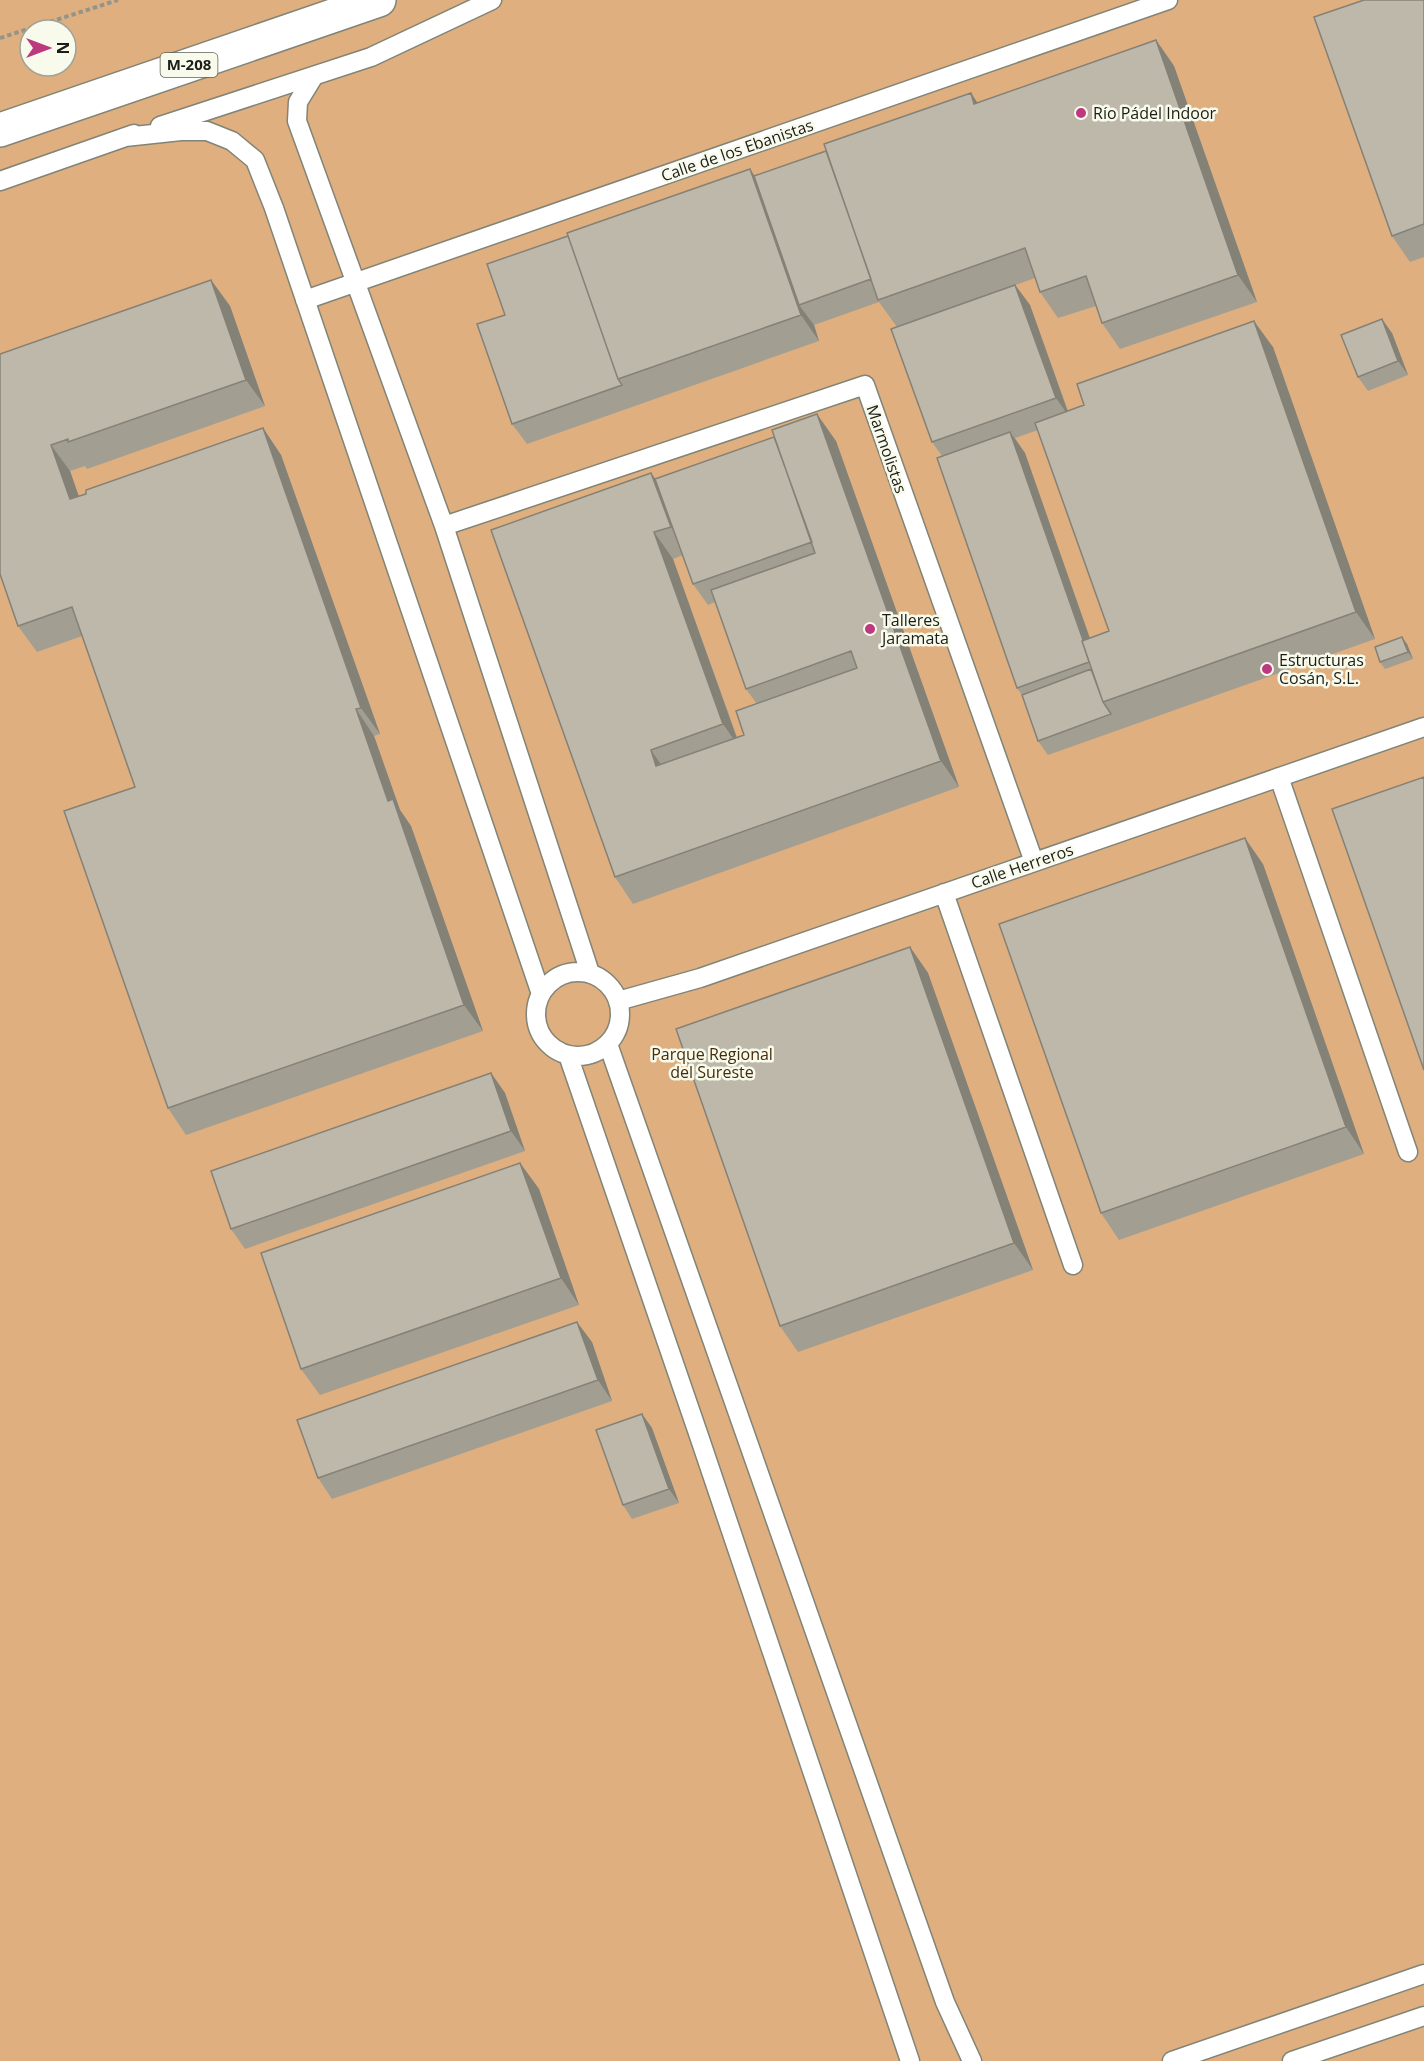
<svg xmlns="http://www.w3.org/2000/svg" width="1424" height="2061" viewBox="0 0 1424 2061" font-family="'Open Sans',sans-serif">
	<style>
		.green { fill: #dfaf7f; fill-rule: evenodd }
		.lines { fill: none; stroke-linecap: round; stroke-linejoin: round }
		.service-casing { stroke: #818476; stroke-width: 21 }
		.primary-casing { stroke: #818476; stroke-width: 36 }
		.path { stroke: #93958a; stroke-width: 4; stroke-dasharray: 4.5 3; stroke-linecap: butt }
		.service { stroke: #fff; stroke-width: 18 }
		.primary { stroke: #fff; stroke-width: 33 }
		.wall { fill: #a39e92; fill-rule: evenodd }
		.shaded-wall { fill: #848177 }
		.building { fill: #bdb8aa; stroke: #848177; stroke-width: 1.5 }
		.poi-dot { fill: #bc387f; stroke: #f8fbec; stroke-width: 2 }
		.labels { text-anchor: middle; stroke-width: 5; stroke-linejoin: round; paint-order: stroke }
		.shield { fill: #f8fbec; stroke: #5e6057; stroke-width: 1.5 }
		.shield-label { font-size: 15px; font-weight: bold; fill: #1c1d17 }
		.poi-label { font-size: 16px; fill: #1c1d17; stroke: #f8fbec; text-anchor: start }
		.street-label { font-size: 16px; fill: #1c1d17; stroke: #f8fbec }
		.park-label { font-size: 16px; fill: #462b0b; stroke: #f8fbec }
	</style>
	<rect width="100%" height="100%" fill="#ebeedf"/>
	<path class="green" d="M0,0h1424v2061h-1424zM30,30h36v36h-36z"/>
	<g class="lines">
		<defs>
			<path id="service" d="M314,76l-16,26 -1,19 147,405 146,447
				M160,126l211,-69 121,-57
				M125,137l56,-6h26l25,10 23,19 19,48 267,786
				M0,181l134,-47
				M305,300l863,-300
				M444,526l421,-141 169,477
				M1279,777l129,375
				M944,893l129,372
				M536 1014a42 42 0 1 1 84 0a42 42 0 1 1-84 0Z
				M618,1001l82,-23 724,-251
				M608,1044l337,958 27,59
				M568,1055l131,381 211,625
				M1172,2061l252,-87
				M1292,2061l132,-45"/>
			<path id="primary" d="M0,130l379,-130"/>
		</defs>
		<use href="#service" class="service-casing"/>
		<use href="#primary" class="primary-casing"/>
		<path class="path" d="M0,38l118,-38"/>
		<use href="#service" class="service"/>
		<use href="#primary" class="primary"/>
	</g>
	<path class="wall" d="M1424,0v257l-14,5 -18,-26z
		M1156,40l18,26 83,236 -137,47 -18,-26 -6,-17 -38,12 -18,-26 -5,-14 -138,49 -18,-25 -65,23 5,16 -292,103 -15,-20 -7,-109 250,-139 71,-25 145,-58 6,10z
		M211,280l19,26 35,100 -178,63 -2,-3 -15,5 8,25 185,-68 18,27 99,279 -6,2 26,74 11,16 72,205 -297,104 -18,-27 -33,-321 -53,-151 -45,16 -19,-26 -18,-272z
		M1015,285l15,20 38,106 205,-64 102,292 -327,116 -10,-14 -16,-46 -5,-7 -75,-232 -10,-14zM1038,430l71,201 -19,7 -65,-185 -10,-15z
		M1392,333l16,42 -40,16 -10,-14z
		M836,441l123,346 -326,117 -18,-27 36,-404 4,6zM683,555l10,29 15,21 7,-3 31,87 11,15 -13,31 -7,2 -64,-178z
		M1407,644l6,15 -28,10 -5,-7z
		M1263,864l101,290 -245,86 -18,-27z
		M910,947l18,26 105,297 -235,82 -18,-26z
		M491,1073l14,20 20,58 -280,98 -14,-20z
		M520,1163l19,26 40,116 -259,90 -19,-26z
		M592,1342l20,59 -280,98 -14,-21z
		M642,1414l10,14 27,75 -47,16 -9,-14z"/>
	<path class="shaded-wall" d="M1156,40l18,26 83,236 -19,-27z
		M971,93l18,27 -15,-16z
		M750,169l18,27 31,109 15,20 5,16 -18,-26z
		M211,280l19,26 35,100 -19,-26z
		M1015,285l15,20 40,113 -14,-20z
		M1382,319l10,14 16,42 -10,-14z
		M1254,321l19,26 102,292 -19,-27z
		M817,414l19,27 123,346 -18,-26z
		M263,428l18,27 99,279 -19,-26z
		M1010,432l15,21 86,246 -20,-38z
		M51,445l19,26 19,54 -19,-26z
		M651,473l19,26 19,54 -18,-26z
		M654,532l19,27 68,191 -18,-26z
		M1402,637l5,7 6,15 -5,-7z
		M356,709l18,27 26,74 11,16 72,205 -19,-26 -76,-204z
		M651,750l18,26 -13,-10z
		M1245,838l18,26 101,290 -18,-27z
		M910,947l18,26 105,297 -19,-27z
		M491,1073l14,20 20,58 -14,-20z
		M520,1163l19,26 40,116 -18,-27z
		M577,1322l15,20 20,59 -14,-21z
		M642,1414l10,14 27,75 -10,-14z"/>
	<path class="building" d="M1364,0h60v224l-32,12 -78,-219z
		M1156,40l82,235 -136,48 -16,-47 -46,16 -15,-44 -147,52 -54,-156 147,-51 3,11z
		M826,151l45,128 -72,26 -45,-129z
		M750,169l51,146 -183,64 -51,-146z
		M568,236l50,143 4,6 -110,39 -35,-100 28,-9 -18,-51z
		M211,280l35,100 -178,62v-3l-17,6 19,54 16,-5v-4l177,-62 98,280 -5,1 32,92 5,-2 71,206 -296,103 -104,-297 71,-24 -63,-180 -54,19 -18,-52v-220z
		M1015,285l41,113 -124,44 -41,-113z
		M1382,319l16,42 -40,16 -17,-42z
		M1254,321l102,291 -253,90 -21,-61 27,-10 -74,-208 49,-18 -7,-21z
		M817,414l124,347 -326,116 -124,-347 160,-57 20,54 -17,5 69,192 -72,26 5,16 88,-31 -8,-24 121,-43 -6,-17 -105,38 -35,-99 104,-37 -43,-123z
		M1010,432l73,208 -1,1 7,21 -72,26 -80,-230z
		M774,437l38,105 -119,42 -38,-105z
		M1402,637l6,15 -28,10 -5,-15z
		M1091,669l12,33 8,12 -73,27 -16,-46z
		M1424,777v293l-92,-261z
		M1245,838l101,289 -245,86 -102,-289z
		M910,947l104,296 -234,83 -104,-297z
		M491,1073l20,58 -280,98 -20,-58z
		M520,1163l41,115 -260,91 -40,-116z
		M577,1322l21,58 -280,98 -21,-58z
		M642,1414l27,75 -46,16 -27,-75z"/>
	<g class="poi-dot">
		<circle cx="1081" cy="113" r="6"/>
		<circle cx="870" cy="629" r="6"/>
		<circle cx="1267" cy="669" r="6"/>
	</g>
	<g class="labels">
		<rect class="shield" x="160.5" y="53" width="57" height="24" rx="4.5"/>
		<g class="shield-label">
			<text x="189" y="70">M-208</text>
		</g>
		<g class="poi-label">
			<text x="1093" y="119">Río Pádel Indoor</text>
			<text x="882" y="626">Talleres<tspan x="882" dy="18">Jaramata</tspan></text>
			<text x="1279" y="666">Estructuras<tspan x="1279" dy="18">Cosán, S.L.</tspan></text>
		</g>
		<g class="street-label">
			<text transform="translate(737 150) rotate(-19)" y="6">Calle de los Ebanistas</text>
			<text transform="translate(887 449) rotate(71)" y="6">Marmolistas</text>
			<text transform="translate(1022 866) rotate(-19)" y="6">Calle Herreros</text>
		</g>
		<g class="park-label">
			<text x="712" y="1060">Parque Regional<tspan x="712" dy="18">del Sureste</tspan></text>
		</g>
	</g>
	<g transform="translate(48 48) rotate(90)"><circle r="28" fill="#f8fbec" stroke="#a0a297" stroke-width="1.5"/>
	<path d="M0-4.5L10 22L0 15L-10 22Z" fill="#bc387f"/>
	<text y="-9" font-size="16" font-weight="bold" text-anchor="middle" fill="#1c1d17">N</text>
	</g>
</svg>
